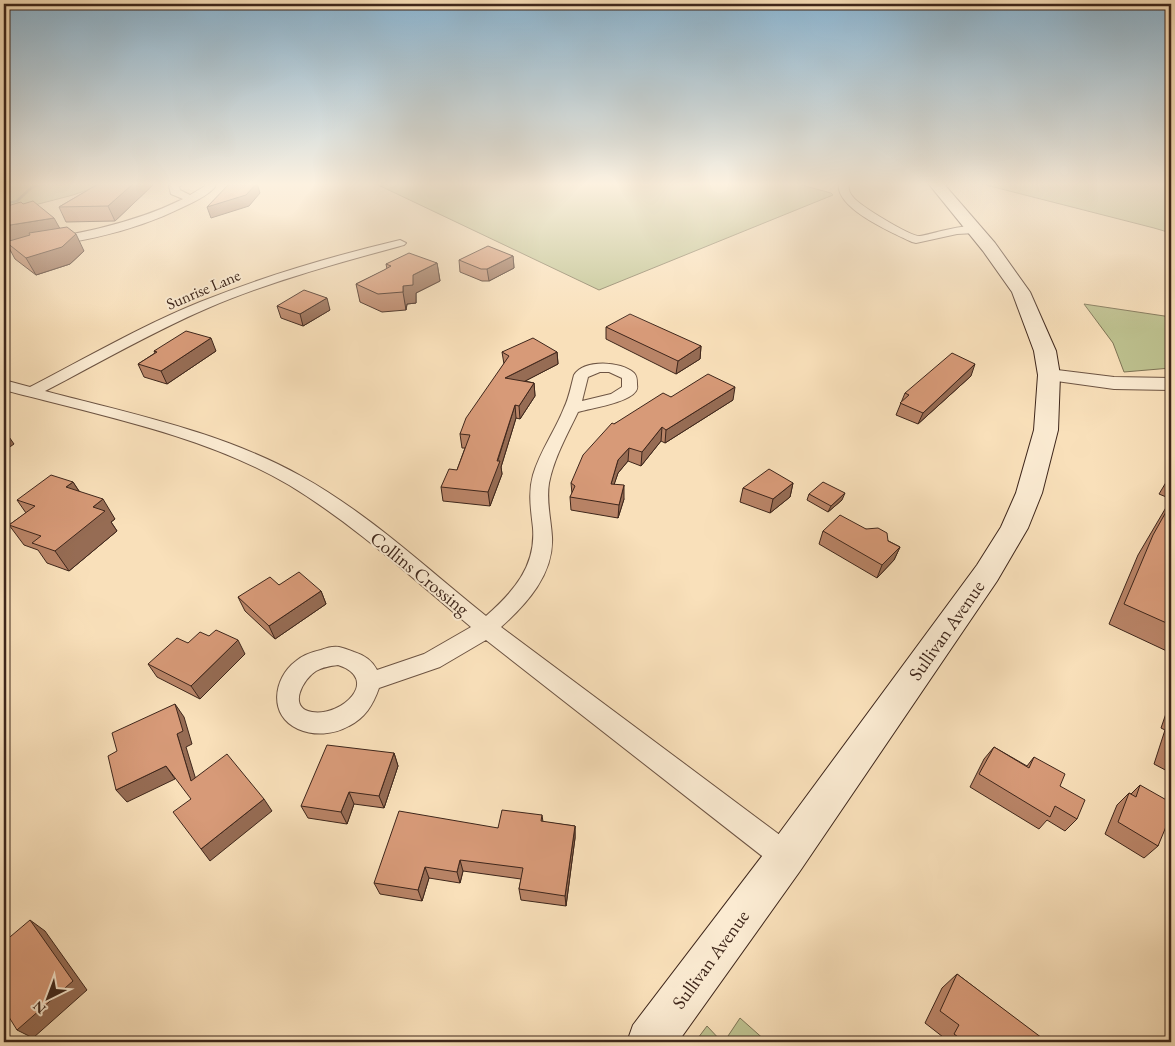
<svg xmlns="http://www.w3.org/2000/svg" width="1175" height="1046" viewBox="0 0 1175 1046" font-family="'EB Garamond',serif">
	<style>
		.green { fill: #bec290; stroke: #7e7456 }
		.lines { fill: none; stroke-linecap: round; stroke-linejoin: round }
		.stream { fill: #797f79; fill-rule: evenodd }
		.minor-casing { stroke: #6d5443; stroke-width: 2 }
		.tertiary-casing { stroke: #6d5443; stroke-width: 2 }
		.secondary-casing { stroke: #3e261b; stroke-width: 2 }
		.minor { fill: #fbebd2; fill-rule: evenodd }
		.tertiary { fill: #fbebd2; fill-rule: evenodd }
		.secondary { fill: #fbebd2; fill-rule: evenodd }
		.wall { fill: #b98467; stroke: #3e261b }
		.shaded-wall { fill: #966c54; stroke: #3e261b }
		.building { fill: #d79a78; stroke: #3e261b }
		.labels { text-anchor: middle; stroke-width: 4; stroke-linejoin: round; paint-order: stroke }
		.far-street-label { font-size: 16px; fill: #3e261b; stroke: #fbebd2 }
		.street-label { font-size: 19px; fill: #3e261b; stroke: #fbebd2 }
	</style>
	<rect width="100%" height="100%" fill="#f9e0ba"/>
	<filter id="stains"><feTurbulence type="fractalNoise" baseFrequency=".004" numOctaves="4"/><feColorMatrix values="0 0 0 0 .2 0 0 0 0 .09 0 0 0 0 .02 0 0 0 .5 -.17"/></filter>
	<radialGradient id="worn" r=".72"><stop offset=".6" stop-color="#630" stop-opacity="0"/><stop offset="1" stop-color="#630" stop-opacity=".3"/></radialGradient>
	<path class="green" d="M4,183h103l-34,12 -69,18z
		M374,183h420l37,10 2,2 -234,95z
		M978,183h193v50l-17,-5z
		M1084,304l87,13v51l-47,4 -11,-29z
		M740,1018l27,24h-43z
		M707,1026l15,16h-27z"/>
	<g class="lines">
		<path class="stream" d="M46,183h8l-21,5 -15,14 -14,3v-2l12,-3 15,-14z"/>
		<defs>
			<path id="minor" d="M172,183h12l-5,4 1,3 10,5 15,-9v-3h10v4c-8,9 -21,15 -32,20 -56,28 -118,38 -179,45v-6c62,-10 122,-19 179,-47l-12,-5 -2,-8z
				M839,183h10c-1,5 0,10 4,14 7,9 58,40 67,39 14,-2 51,-16 61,-6l-6,3 -18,1 -41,9 -4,-1c-19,-9 -78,-34 -73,-59z
				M400,240l6,3 -2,2c-66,18 -133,36 -196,63 -56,24 -109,55 -163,83 87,23 177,41 256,85 67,37 125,92 185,140 27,-24 50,-49 47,-88 -2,-18 -5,-35 0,-53 7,-24 22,-44 31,-67 5,-10 7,-22 10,-33 10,-16 47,-14 60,-2 3,3 3,7 3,11 0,3 1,4 -1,7 -8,12 -44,17 -58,21 -11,23 -24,46 -29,71 -3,18 2,36 3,54 2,37 -25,67 -51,90l295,220 4,10 -4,10 -10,4 -10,-4 -290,-227 -46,27 -61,21c-6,17 -14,30 -30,38 -16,9 -35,10 -51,3 -30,-13 -25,-51 -2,-68 7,-6 16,-9 25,-11 5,-2 12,-4 18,-3 5,1 10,3 15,5 10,3 18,8 23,18l47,-16 47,-27c-59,-49 -116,-102 -182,-142 -82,-49 -194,-71 -285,-95v-10l26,7c56,-29 111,-61 170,-85 65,-26 132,-46 200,-62zM600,372h9l13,6v9l-11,7 -29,7 6,-24zM338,665c43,14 4,52 -26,47 -25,-4 -9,-33 4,-41 7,-4 14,-5 22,-6z"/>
			<path id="tertiary" d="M1049,369l65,8 57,1v12l-57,-1 -72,-10 -2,-4 2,-4z"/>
			<path id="secondary" d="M928,183h15l52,60 35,49 26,59 4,24 -2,55 -16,63 -14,35 -31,53 -197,290 -122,171h-51l6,-17 139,-182 205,-278 24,-38 15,-34 18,-63 4,-55 -4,-24 -22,-59 -29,-41z"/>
		</defs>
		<use href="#minor" class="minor-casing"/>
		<use href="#tertiary" class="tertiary-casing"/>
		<use href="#secondary" class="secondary-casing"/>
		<use href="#minor" class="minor"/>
		<use href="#tertiary" class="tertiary"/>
		<use href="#secondary" class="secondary"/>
	</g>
	<path class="wall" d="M100,183h55l-40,38 -49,1 -7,-15z
		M4,207l56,21 24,23 -14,13 -34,11 -21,-16 -8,-15h-3z
		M513,256l1,12 -25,13h-7l-22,-9 -1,-12z
		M437,263l3,18 -24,12v10l-9,1 -1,6 -24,2 -22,-10 -4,-18 31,-15 -1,-5z
		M277,306l53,4 -27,16 -22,-8z
		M606,327l95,19 -1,13 -24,15 -70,-35z
		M154,351h62l-49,33 -23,-7 -6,-13 17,-11z
		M502,352h55l1,12 -33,17 9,2 1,13 -15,23 -4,-1 -15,49 1,7 -12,32 -47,-5 -2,-14 16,-17 8,-22h-3l-2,-14 44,-70z
		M971,376l-53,48 -22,-9 9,-22z
		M671,397l62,3 -68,43 -4,-2 -20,25 -13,-5 -10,12 -4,11 10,15 -6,19 -47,-8 -1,-13 2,-3 -1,-11 43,-59z
		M1171,474v179l-62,-29 29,-69 33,-56 -12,-5z
		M73,482l6,9 36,28 -4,3 6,9 -48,40 -22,-8 -9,-13 -14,-5 -15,-20 17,-12 -9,-13z
		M793,483l-3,14 -20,16 -30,-11 3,-14z
		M809,494l33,6 -14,12 -21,-12z
		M866,529l34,18 -6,13 -17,18 -58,-34 4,-13z
		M279,585l42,6 5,13 -51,35 -30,-28 -7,-14z
		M188,643l57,11 -45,45 -43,-22 -9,-13z
		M1171,699v74l-17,-9 11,-34 -4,-2z
		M994,747l33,19 7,-9 26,29 17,33 -12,12 -18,-11 -8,9 -69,-42 14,-28z
		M394,753l4,13 -14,42 -30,-4 -7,20 -39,-6 -7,-12z
		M1140,785l26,29 -8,32 -14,12 -39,-24 12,-29 12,-12 2,1z
		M542,815l1,7 32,4v12l-9,68 -45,-6 -2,-11 2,-10 -58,-8 -3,12 -31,-5 -7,23 -42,-7 -6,-11 124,-55z
		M957,974l89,68h-105l2,-5 -18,-14 17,-35z"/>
	<path class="shaded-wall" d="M134,183h21l-40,38 -7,-15z
		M257,183l3,10 -11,13 -38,12 -4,-11z
		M54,218l9,16 -57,8 1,2h-3v-18z
		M76,234l8,17 -14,13 -34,11 -10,-17z
		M513,256l1,12 -25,13 -2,-12z
		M437,263l3,18 -24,12v10l-9,1 -1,6 -3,-18v-6l10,-11z
		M327,298l3,12 -27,16 -3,-12z
		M211,338l5,13 -49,33 -6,-13z
		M701,346l-1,13 -24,15 2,-13z
		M557,352l1,12 -52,27 -1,-13z
		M975,364l-4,12 -53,48 5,-11z
		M534,383l1,13 -15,23 -1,-13z
		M735,387l-2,13 -68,43 1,-13z
		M515,405l1,13 -15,49 1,7 -12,32 -2,-14z
		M662,427l-1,14 -20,25 1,-14z
		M5,431l9,13 -10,7v-19z
		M629,448l-1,13 -10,12 -8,24 1,-13 7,-24z
		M73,482l13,20 -20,-15z
		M793,483l-3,14 -20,16 3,-14z
		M624,485v14l-6,19 1,-13z
		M845,493l-3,7 -14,12 3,-6z
		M103,499l12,20 -4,3 6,9 -48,40 -14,-20 38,-44z
		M900,547l-6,13 -17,18 5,-13z
		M321,591l5,13 -51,35 -6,-13z
		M238,640l7,14 -45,45 -9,-13z
		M175,704l9,13 8,27 -6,3 14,46 -9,-12 -14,-47z
		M394,753l4,13 -14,42 -5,-12z
		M166,766l9,13 -48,23 -11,-12z
		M349,792l5,12 -7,20 -6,-12z
		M264,799l8,12 -62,50 -9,-12z
		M575,826v12l-9,68 -1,-10z
		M460,860l3,11 -3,12 -3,-11z
		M425,867l4,11 -7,23 -4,-11z
		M30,920l15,11 42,59 -54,48 -16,-8z"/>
	<path class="building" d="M100,183h34l-26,23 -49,1z
		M230,183h27l-11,12 -39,12z
		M33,201l21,17 -50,8v-19l17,-5 2,2z
		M67,227l9,7 -14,13 -36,11 -20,-16 24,-7 -1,-2z
		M488,246l25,10 -26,13h-6l-22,-9z
		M409,253l28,10 -24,12v10l-10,1v6l-25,2 -22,-10 28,-14 7,-4 -5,-2z
		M304,290l23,8 -27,16 -23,-8z
		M630,314l71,32 -23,15 -72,-34z
		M186,331l25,7 -50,33 -23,-7 19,-12 -3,-1z
		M533,338l24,14 -52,26 29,5 -15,23 -4,-1 -18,56h3l-12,31 -47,-5 8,-18 8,1 13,-35 -10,-1 6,-16 43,-62 -7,-4z
		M952,353l23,11 -52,49 -23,-10 9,-8 -4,-2z
		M708,374l27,13 -69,43 -4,-3 -20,25 -13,-4 -11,12 -7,24 13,1 -5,20 -49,-8 5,-11 -4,-3 12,-28 29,-32 2,1 49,-31 8,4z
		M769,469l24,14 -20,16 -30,-11z
		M51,475l22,7 -7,5 37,12 -10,8 12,4 -50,40 -23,-8 9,-7 -32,-11 26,-19 -18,-6z
		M823,482l22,11 -14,13 -22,-12z
		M1171,503v122l-47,-21 29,-69z
		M840,515l26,14 12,-1 9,5 1,8 12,6 -18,18 -59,-34z
		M299,572l22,19 -52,35 -31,-29 32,-20 9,8z
		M216,630l22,10 -47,46 -43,-22 29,-26 11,5 12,-11 9,4z
		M175,704l8,27 -6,3 14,47 36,-27 37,45 -63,50 -28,-37 18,-13 -25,-33 -50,24 -8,-34 9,-5 -5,-18z
		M327,745l67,8 -15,43 -30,-4 -8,20 -40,-6z
		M994,747l35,21 5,-11 31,17 -5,12 25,14 -8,19 -22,-13 -5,11 -71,-43z
		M1140,785l30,17 -4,12 4,3 -12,29 -40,-24 11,-29 7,4z
		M502,810l40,5 -1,6 34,5 -10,70 -46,-7 4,-21 -63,-8 -3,12 -32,-5 -7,23 -44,-7 25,-72 99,17z
		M30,920l43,61 -56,49 -13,-21v-67z
		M957,974l89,67v1h-81l-11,-8 5,-9 -19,-14z"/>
	<linearGradient id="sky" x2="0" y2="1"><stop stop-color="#8bb7d5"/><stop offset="0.56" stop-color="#fcf1e0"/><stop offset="1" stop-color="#fcf1e0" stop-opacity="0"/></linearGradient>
	<rect width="1175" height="329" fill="url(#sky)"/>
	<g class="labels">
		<g class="far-street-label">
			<text transform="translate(203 289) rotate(-23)" y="6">Sunrise Lane</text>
		</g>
		<g class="street-label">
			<text transform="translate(420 573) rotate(39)" y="7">Collins Crossing</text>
			<text transform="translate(946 630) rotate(-55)" y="7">Sullivan Avenue</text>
			<text transform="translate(710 959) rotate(-54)" y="7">Sullivan Avenue</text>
		</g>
	</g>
	<rect width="1175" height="1046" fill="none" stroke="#f9e0ba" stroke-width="20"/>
	<rect x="5" y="5" width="1165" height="1036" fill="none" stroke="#3e261b" stroke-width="2.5"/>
	<rect x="10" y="10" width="1155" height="1026" fill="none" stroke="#3e261b"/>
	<g transform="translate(48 998) rotate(222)" stroke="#fbebd2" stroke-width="4" paint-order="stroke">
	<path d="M0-4L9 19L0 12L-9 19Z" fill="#3e261b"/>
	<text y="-8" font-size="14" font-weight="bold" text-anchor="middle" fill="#3e261b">N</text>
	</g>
	<rect width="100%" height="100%" filter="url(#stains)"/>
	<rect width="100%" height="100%" fill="url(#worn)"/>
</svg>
